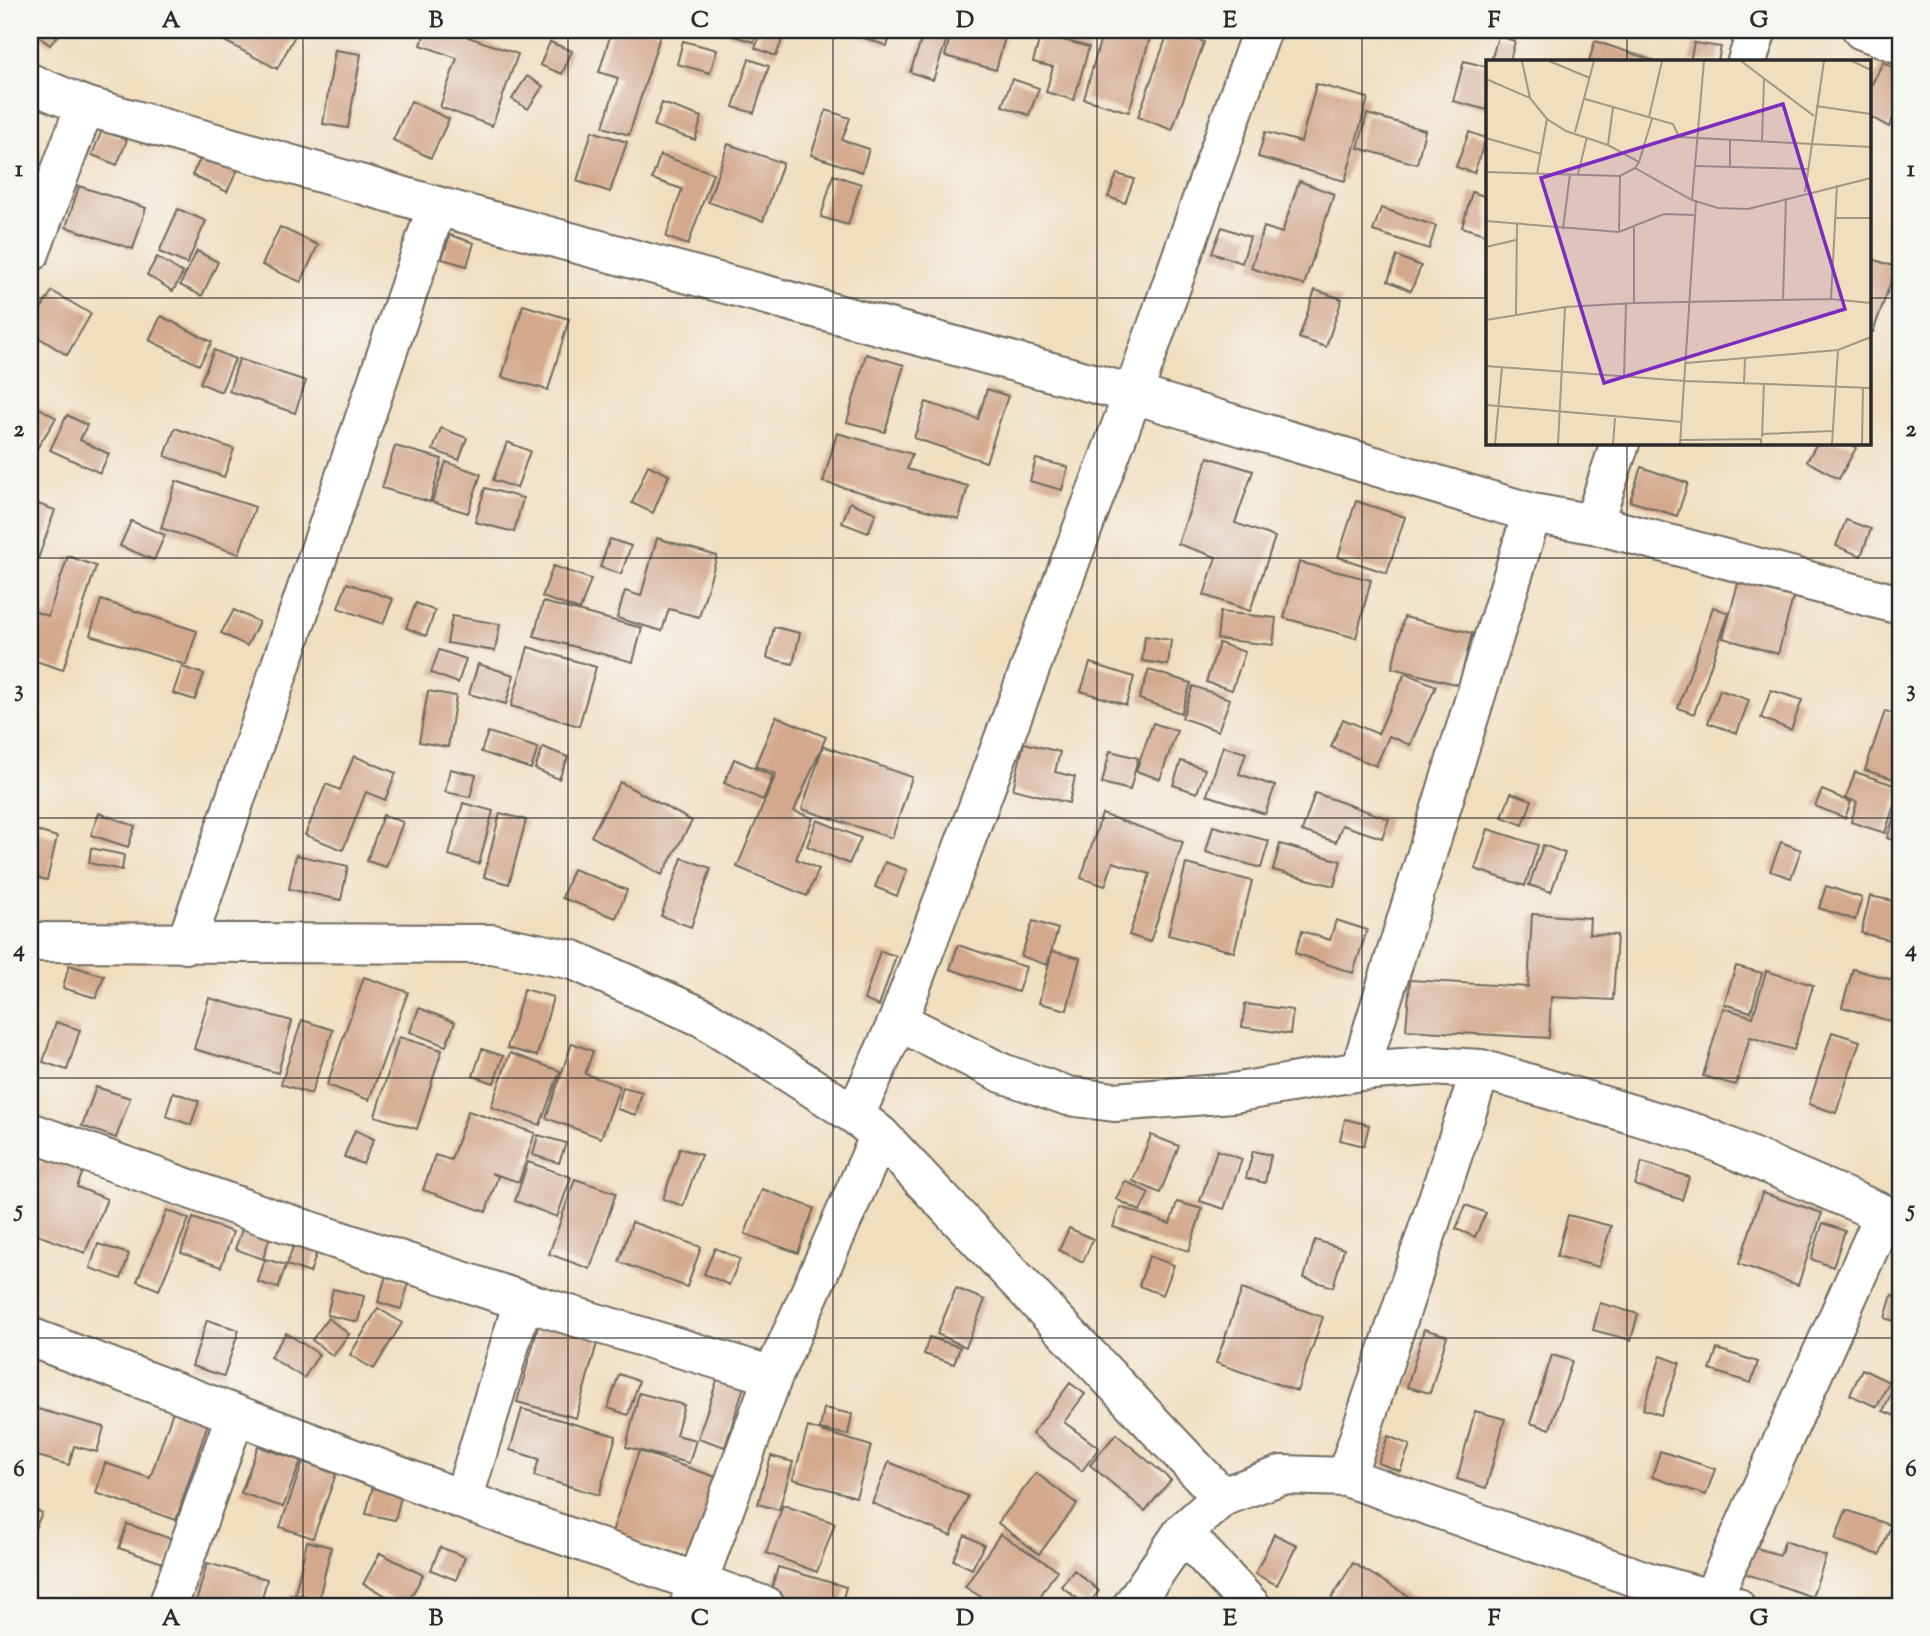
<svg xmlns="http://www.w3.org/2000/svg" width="1930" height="1636" viewBox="0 0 1930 1636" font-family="'Sorts Mill Goudy',serif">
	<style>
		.building { fill: #d3a88d }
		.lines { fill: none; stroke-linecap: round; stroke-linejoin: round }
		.minor-casing { stroke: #706a5f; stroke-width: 42 }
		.minor { stroke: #fff; stroke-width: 38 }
		.grid { fill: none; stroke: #2b2b2b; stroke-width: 2; stroke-opacity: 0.55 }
		.inset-road { fill: none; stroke: #a29684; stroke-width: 2 }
		.view { fill: #7b2cbf; fill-opacity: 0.15; stroke: #7b2cbf; stroke-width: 3.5 }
		.inset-edge { fill: none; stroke: #2b2b2b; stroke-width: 3.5 }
		.neatline { fill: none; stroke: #2b2b2b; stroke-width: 2.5 }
		.grid-label { font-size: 23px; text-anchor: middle; font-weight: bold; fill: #2b2b2b }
	</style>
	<rect width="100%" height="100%" fill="#f6f6f2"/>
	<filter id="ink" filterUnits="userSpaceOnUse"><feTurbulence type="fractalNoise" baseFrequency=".0143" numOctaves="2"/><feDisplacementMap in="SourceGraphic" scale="14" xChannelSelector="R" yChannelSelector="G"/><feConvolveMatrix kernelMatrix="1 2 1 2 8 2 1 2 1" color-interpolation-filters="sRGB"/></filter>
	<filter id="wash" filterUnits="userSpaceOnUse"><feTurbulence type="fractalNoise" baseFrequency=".00686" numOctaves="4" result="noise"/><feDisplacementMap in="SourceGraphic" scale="28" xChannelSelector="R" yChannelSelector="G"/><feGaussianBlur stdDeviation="1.57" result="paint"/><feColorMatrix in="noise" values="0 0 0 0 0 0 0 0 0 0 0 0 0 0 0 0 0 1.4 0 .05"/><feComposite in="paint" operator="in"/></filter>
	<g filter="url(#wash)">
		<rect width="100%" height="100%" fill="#f1debf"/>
		<g id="blocks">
			<path class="building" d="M30,30h32l-12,15z
				M204,30h94l-21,39z
				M426,30h45l-3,7 50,17 -26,72 -52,-19 17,-49 -36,-13z
				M612,30h38l11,3 -32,102 -26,-8 15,-49 -19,-6z
				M713,30h44l-3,12z
				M762,30h9l13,5 -8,21 -21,-8z
				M842,30h51l-6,16z
				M925,30h25l-17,50 -23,-8z
				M952,30h55l-11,40 -51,-14z
				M1103,30h49l-23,82 -45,-13z
				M1169,30l35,12 -32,88 -34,-13z
				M1041,34l48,13 -15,53 -28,-8 7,-25 -20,-5z
				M1498,36l17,5 -5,20h-19z
				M683,41l34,9 -7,23 -33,-9z
				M1595,41l60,20h-66z
				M550,42l22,9 -10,23 -22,-9z
				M1694,43l27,4 -3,14h-28z
				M335,50l26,4 -13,74 -25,-4z
				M749,59l20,7 -15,47 -21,-6z
				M1464,61l23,6v43l-34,-9z
				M1883,62l17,9v34l-11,22 -20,-11v-26z
				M527,76l16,10 -15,23 -16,-10z
				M1012,79l27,9 -10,27 -27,-9z
				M1316,84l52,14 -23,83 -87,-24 7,-25 36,10z
				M411,101l38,18 -18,39 -38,-18z
				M662,103l40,14 -7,23 -41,-14z
				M826,110l24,8 -8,22 27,9 -7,23 -51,-17z
				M1367,114l58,16 -8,34 -59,-16z
				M102,130l25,10 -10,25 -25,-10z
				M592,131l35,11 -17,50 -33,-11z
				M1469,132l17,6 -12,35 -18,-6z
				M728,144l55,19 -20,58 -55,-19z
				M206,148l34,17 -13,27 -35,-17z
				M660,155l53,18 -25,72 -22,-8 16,-48 -30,-10z
				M1117,174l17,5 -9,24 -17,-6z
				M833,175l28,9 -13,41 -27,-8z
				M1299,181l35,13 -30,91 -53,-17 13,-41 18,6z
				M79,186l67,22 -13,41 -67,-22z
				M1472,192l15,5v38l-25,-8z
				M1381,208l55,18 -7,23 -56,-18z
				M178,209l28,12 -19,43 -28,-12z
				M280,227l38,18 -17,37 -39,-17z
				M1222,227l28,10 -8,26 -30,-10z
				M450,235l24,8 -7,23 -25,-7z
				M197,251l21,11 -16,34 -22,-11z
				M1397,256l24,10 -10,25 -23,-10z
				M157,257l26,16 -10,18 -26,-16z
				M1869,258l27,9 -23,65 -4,-2z
				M1315,290l27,9 -16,48 -27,-9z
				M52,291l39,23 -24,41 -37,-23v-5z
				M523,305l46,14 -21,71 -46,-13z
				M161,316l51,26 -13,23 -50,-25z
				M1897,346h3v29l-8,-2z
				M214,350l21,9 -14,33 -21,-9z
				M866,354l38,11 -19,67 -38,-10z
				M239,359l67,22 -11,32 -66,-22z
				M987,389l21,7 -22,66 -72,-24 12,-36 52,17z
				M30,402l26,16 -20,32 -6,-4z
				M67,415l20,10 -7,15 29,14 -9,19 -50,-23z
				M175,428l59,21 -10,28 -59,-21z
				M441,428l26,10 -8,22 -26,-10z
				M837,433l75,21 -5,15 61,17 -9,33 -136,-37z
				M507,442l23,9 -13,37 -24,-8z
				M1817,443h30l9,5 -17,31 -32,-18z
				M395,446l47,13 -12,43 -48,-14z
				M1208,457l45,14 -18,52 40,14 -25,74 -46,-16 12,-38 -38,-13z
				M1036,459l32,8 -6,23 -32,-9z
				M446,462l35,12 -13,39 -36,-11z
				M648,465l21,10 -16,38 -21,-10z
				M1641,467l47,16 -11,33 -47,-15z
				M176,481l79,26 -16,47 -78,-26z
				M485,488l38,10 -9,34 -39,-10z
				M30,501l25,9 -17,49 -8,-3z
				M1356,501l49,16 -18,56 -49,-16z
				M850,502l26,11 -8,20 -26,-10z
				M1846,520l25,9 -10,27 -25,-10z
				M131,521l34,14 -11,25 -34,-14z
				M657,538l60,18 -18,61 -30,-8 -7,22 -45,-13 8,-27 16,5z
				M610,539l21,7 -10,28 -21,-7z
				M68,556l28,10 -33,104 -33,-11v-49l18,6z
				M1299,562l72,18 -15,58 -72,-20z
				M553,566l38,13 -11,31 -38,-13z
				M1739,580l55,14 -16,60 -55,-16z
				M347,583l46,16 -10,25 -45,-16z
				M101,600l96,31 -11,34 -96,-30z
				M543,602l99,26 -9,34 -99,-26z
				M416,603l19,8 -9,25 -20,-8z
				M1713,607l16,6 -35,101 -16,-6z
				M234,610l25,12 -12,24 -26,-13z
				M1220,612l56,6 -3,27 -56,-6z
				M452,616l48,8 -5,27 -48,-8z
				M1404,617l68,16 -13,52 -67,-17z
				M774,627l26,6 -7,31 -26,-6z
				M1145,636l26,4 -3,25 -26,-4z
				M1219,643l26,9 -13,38 -26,-8z
				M528,647l68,20 -17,59 -68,-20z
				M439,650l27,9 -8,24 -27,-10z
				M1090,663l44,14 -8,28 -45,-14z
				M478,664l36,11 -8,29 -37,-10z
				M182,667l22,7 -9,26 -22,-7z
				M1149,670l42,13 -10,30 -42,-14z
				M1405,673l31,13 -26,59 -21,-9 -13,30 -45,-19 12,-28 35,15z
				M1193,686l37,13 -12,32 -36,-13z
				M1720,690l29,10 -12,33 -29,-10z
				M1771,690l31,10 -11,30 -30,-12z
				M428,691l28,5 -8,51 -29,-5z
				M1885,711l15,5v65l-35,-11z
				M776,716l50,21 -32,74 19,7 -17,41 23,10 -12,27 -70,-29 39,-93 -21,-8z
				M1153,723l24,8 -17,48 -24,-8z
				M488,732l50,16 -7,21 -50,-17z
				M1024,743l36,9 -5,20 20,5 -6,26 -56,-14z
				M823,746l89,31 -20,61 -90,-29z
				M1223,746l23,7 -7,21 36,12 -10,28 -58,-19z
				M543,747l25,10 -9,22 -24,-10z
				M1110,751l28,7 -8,32 -28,-7z
				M354,756l42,17 -11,27 -19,-8 -23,58 -38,-15 21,-51 14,6z
				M734,759l39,17 -10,24 -39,-17z
				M1181,761l24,8 -8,24 -24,-8z
				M450,769l26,6 -6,22 -25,-5z
				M1855,772l45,15 -15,46 -34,-11 6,-20 -11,-4z
				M620,782l72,39 -30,54 -71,-39z
				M1822,790l29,12 -6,16 -30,-12z
				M1315,793l74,26 -7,19 -40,-13 -6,17 -34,-11z
				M1511,793l21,7 -9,25 -21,-8z
				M1900,800v43l-13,-5z
				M463,803l30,8 -14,53 -30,-9z
				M99,813l36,13 -7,21 -37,-12z
				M500,813l26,7 -17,64 -25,-7z
				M1102,814l81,28 -33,100 -21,-7 21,-61 -37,-12 -8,24 -24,-8z
				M383,815l20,7 -17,45 -19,-6z
				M817,820l44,18 -12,26 -42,-18z
				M1213,826l56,15 -8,27 -55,-16z
				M30,829l27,8 -10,43 -17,-4z
				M1488,829l50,16 -13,41 -50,-17z
				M1781,842l20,8 -10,28 -21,-7z
				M1280,844l61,17 -7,25 -61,-16z
				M1543,845l22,8 -14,39 -22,-7z
				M91,848l33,7 -2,15 -33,-7z
				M296,855l52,11 -7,34 -52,-11z
				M682,858l29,10 -20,59 -30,-11z
				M885,862l22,8 -10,26 -22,-9z
				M1186,864l66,17 -18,71 -66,-17z
				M573,869l54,21 -11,28 -54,-20z
				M1826,886l36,12 -7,22 -36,-12z
				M1870,896l29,6 -9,38 -29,-7z
				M1532,914l58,4 -1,16 28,1 -4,65 -62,-3 -2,41 -143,-8 4,-50 118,7z
				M1899,915h1v20l-5,-1z
				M1336,920l31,10 -14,43 -58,-20 7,-22 28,9z
				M1033,921l25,8 -11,36 -26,-9z
				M958,945l68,22 -8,25 -68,-23z
				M880,951l16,5 -17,50 -15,-6z
				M1052,951l28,7 -13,52 -28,-7z
				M69,965l35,11 -8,22 -33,-10z
				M1736,966l26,7 -11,39 -27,-8z
				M1853,969l47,13v42l-58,-17z
				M1766,971l47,14 -19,65 -44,-13 -14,48 -33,-9 20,-68 30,9z
				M364,977l44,15 -39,108 -42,-15z
				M524,989l29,8 -16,59 -30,-8z
				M209,998l83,23 -14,52 -84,-24z
				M1245,1004l48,6 -3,24 -48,-7z
				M419,1008l36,14 -9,24 -36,-14z
				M302,1020l31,10 -22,64 -30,-10z
				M56,1022l24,8 -13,40 -24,-8z
				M1832,1032l28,9 -24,72 -27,-9z
				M399,1037l43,13 -25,79 -42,-13z
				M572,1043l21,8 -8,23 35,12 -19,52 -55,-20z
				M482,1049l21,7 -9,27 -21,-7z
				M510,1053l50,18 -20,54 -49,-18z
				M96,1087l34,11 -14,40 -34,-12z
				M623,1087l19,5 -6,23 -19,-6z
				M173,1092l26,9 -8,24 -25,-9z
				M468,1111l67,22 -16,49 -28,-9 7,3 -12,36 -63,-22 12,-35 16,5z
				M1345,1119l24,6 -5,21 -24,-6z
				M355,1130l19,9 -11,25 -19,-7z
				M538,1135l28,8 -7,20 -26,-8z
				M1151,1135l28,11 -19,47 -27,-12z
				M680,1148l21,7 -18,51 -20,-7z
				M46,1150l39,16 -8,21 30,12 -22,54 -55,-21v-42z
				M1217,1150l25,9 -18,50 -24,-8z
				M1253,1151l18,4 -6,28 -19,-5z
				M528,1162l43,15 -14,40 -42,-16z
				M1642,1162l47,15 -7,23 -47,-15z
				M575,1179l41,14 -26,76 -41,-15z
				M1125,1181l24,12 -9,18 -24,-12z
				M762,1189l52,19 -16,45 -53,-19z
				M1762,1193l60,20 -24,72 -59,-21z
				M1177,1202l25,7 -13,42 -76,-24 7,-20 50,17z
				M1466,1205l20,8 -11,24 -19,-8z
				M167,1210l22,9 -30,71 -22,-9z
				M1568,1215l43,11 -12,41 -42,-11z
				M193,1218l40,14 -12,35 -40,-14z
				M632,1222l69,25 -14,40 -68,-25z
				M1823,1223l22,8 -12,36 -22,-8z
				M243,1227l27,9 -7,23 -28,-10z
				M1069,1228l24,11 -10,23 -24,-12z
				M295,1240l23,8 -8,25 -23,-8z
				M1315,1240l29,9 -11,38 -29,-9z
				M98,1244l31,10 -8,25 -31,-11z
				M715,1248l25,11 -11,26 -25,-11z
				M1149,1256l25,9 -11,30 -24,-9z
				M265,1259l21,6 -8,23 -20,-6z
				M386,1276l23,7 -8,26 -23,-7z
				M956,1288l29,12 -19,47 -29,-13z
				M333,1289l31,7 -6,26 -31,-7z
				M1242,1289l81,28 -26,74 -81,-28z
				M1892,1295l8,2v26l-15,-5z
				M1600,1303l38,11 -7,26 -38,-10z
				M378,1308l24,15 -28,46 -24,-14z
				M542,1313l59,16 -25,89 -59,-16z
				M328,1318l21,16 -16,22 -21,-16z
				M207,1320l32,10 -15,46 -32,-10z
				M1424,1329l23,7 -17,57 -23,-6z
				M286,1333l33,21 -15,24 -34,-21z
				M929,1337l31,10 -6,17 -30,-10z
				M1717,1349l41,13 -7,21 -41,-13z
				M1552,1355l20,6 -22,68 -20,-6z
				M1661,1356l19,7 -19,52 -18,-6z
				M721,1368l26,9 -22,70 -27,-9z
				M1862,1369l27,13 -12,25 -27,-12z
				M619,1374l20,7 -11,34 -20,-7z
				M1070,1383l15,11 -21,28 35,26 -17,23 -50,-37z
				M1893,1389l7,3v26l-17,-7z
				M639,1393l45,12 -8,30 20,5 -7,23 -63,-16z
				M175,1405l35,12 -34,103 -80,-27 9,-30 45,15z
				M30,1407l74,20 -7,25 -23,-6 -5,19 -39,-11z
				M824,1408l28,6 -4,21 -28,-6z
				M522,1409l94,27 -17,59 -65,-19 5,-17 -29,-9z
				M1475,1411l30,8 -19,69 -29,-9z
				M808,1427l63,19 -15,51 -63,-18z
				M1116,1434l55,46 -26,31 -55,-46z
				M1388,1436l22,9 -10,26 -22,-8z
				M258,1446l43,15 -18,46 -42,-14z
				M639,1451l80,27 -27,81 -80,-27z
				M1660,1451l55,18 -9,26 -54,-18z
				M771,1456l22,6 -14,48 -21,-6z
				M303,1462l33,12 -23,64 -33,-11z
				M889,1462l79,34 -17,40 -79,-33z
				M1036,1473l41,31 -38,50 -41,-31z
				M373,1486l29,7 -7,27 -29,-6z
				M783,1505l52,18 -18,49 -51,-19z
				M30,1507l12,6 -9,20 -3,-1z
				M1846,1510l45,15 -11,30 -45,-15z
				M127,1524l48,16 -9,24 -47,-16z
				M1000,1534l57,36 -23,36h-38l-31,-19z
				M1274,1534l23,11 -20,40 -22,-11z
				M965,1535l19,10 -12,24 -19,-9z
				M307,1541l24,6 -12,52 -24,-6z
				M1785,1541l41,15 -14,41 -68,-24 9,-26 27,8z
				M440,1547l25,10 -9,23 -25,-10z
				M380,1553l43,22 -17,31 -43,-22z
				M207,1563l60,16 -7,27h-65z
				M1353,1563l72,43h-98z
				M778,1567l68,20 -5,19h-28l-43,-12z
				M1074,1570l25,21 -12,15 -26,-20z
				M291,1594l35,12h-39z
				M927,1598l16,8h-21z
				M539,1599l20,7h-22z"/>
		</g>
	</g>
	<g filter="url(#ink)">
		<use href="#blocks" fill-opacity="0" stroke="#706a5f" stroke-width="2"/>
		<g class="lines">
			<defs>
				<path id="minor" d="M1862,30l38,14
					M1747,61l10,-31
					M30,83l55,23 352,100 696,188 399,119 61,11 307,81
					M30,253l55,-147
					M1593,524l27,-81
					M30,942l462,2 81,16 131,58 151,97 25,20 342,362 -39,35 68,74
					M186,944l251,-738
					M898,1021l104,52 66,23 46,6 119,-9 127,-22 70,-5 51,3 217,65 202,87
					M1360,1071l172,-558
					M855,1115l43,-94 235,-627 129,-364
					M30,1132l235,84 258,85 250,75
					M30,1337l433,163 302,106
					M1346,1477l135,-408
					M1222,1497l60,-22 64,2 303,105 86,24
					M463,1500l60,-199
					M1712,1599l172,-384
					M168,1606l67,-190
					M689,1606l84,-230 107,-241
					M1132,1606l51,-74"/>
			</defs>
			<use href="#minor" class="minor-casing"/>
			<use href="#minor" class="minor"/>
		</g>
	</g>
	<path class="grid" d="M303,30v1576M568,30v1576M833,30v1576M1097,30v1576M1362,30v1576M1627,30v31M30,298h1457M1869,298h31M1627,443v1163M30,558h1870M30,818h1870M30,1078h1870M30,1338h1870"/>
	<g transform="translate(1486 60)">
		<rect width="385" height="385" fill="#f1debf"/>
		<path class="inset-road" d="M36,1l8,37M63,1l41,17M255,1l73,55M366,1l19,9M0,19l44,19 17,21 19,12 42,14 31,17 -4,6 57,32 26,8 30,1 123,-31M99,39l88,25 6,13 192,10M330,46l55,8M163,57l13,-56M89,72l19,-71M0,78l55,16M244,79v27M276,81l2,-62M122,85l5,-38M153,102l13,-43M210,106l113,3M0,112l134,4 15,-8M51,114l10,-55M92,114l9,-37M319,132l19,-131M206,140l12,-139M349,158h36M0,161l133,11 45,-18 30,1M77,169l7,-55M133,172l1,-56M0,187l30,-7M345,239l6,-114M297,240l3,-102M148,243v-76M30,255l1,-91M0,260l79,-13 69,-4 197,-4 40,4M200,303l152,-13 33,-13M0,306l199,15 186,7M138,317l2,-73M258,323l1,-24M0,345l196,17M276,374l70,-3M276,377l2,-54M195,380l80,-1v5M9,384l7,-77M72,384l7,-137M127,384l2,-26M194,384l16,-242M346,384l6,-94M376,384l1,-57"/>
		<path class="view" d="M297,44l62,205 -241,74 -63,-205z"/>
		<rect width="385" height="385" class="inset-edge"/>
	</g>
	<rect width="1930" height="1636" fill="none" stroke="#f6f6f2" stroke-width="77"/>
	<rect x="38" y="38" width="1854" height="1560" class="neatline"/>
	<g class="grid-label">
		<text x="171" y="27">A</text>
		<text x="436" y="27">B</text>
		<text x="700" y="27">C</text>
		<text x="965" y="27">D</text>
		<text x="1230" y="27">E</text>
		<text x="1494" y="27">F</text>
		<text x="1759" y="27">G</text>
		<text x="19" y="176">1</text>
		<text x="1911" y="176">1</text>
		<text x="19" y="436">2</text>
		<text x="1911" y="436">2</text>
		<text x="19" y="696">3</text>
		<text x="1911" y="696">3</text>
		<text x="19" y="956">4</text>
		<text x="1911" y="956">4</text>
		<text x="19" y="1216">5</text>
		<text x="1911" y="1216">5</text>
		<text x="19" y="1476">6</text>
		<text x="1911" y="1476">6</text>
		<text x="171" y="1625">A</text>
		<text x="436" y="1625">B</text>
		<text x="700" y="1625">C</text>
		<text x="965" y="1625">D</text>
		<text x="1230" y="1625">E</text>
		<text x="1494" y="1625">F</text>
		<text x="1759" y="1625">G</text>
	</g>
</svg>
